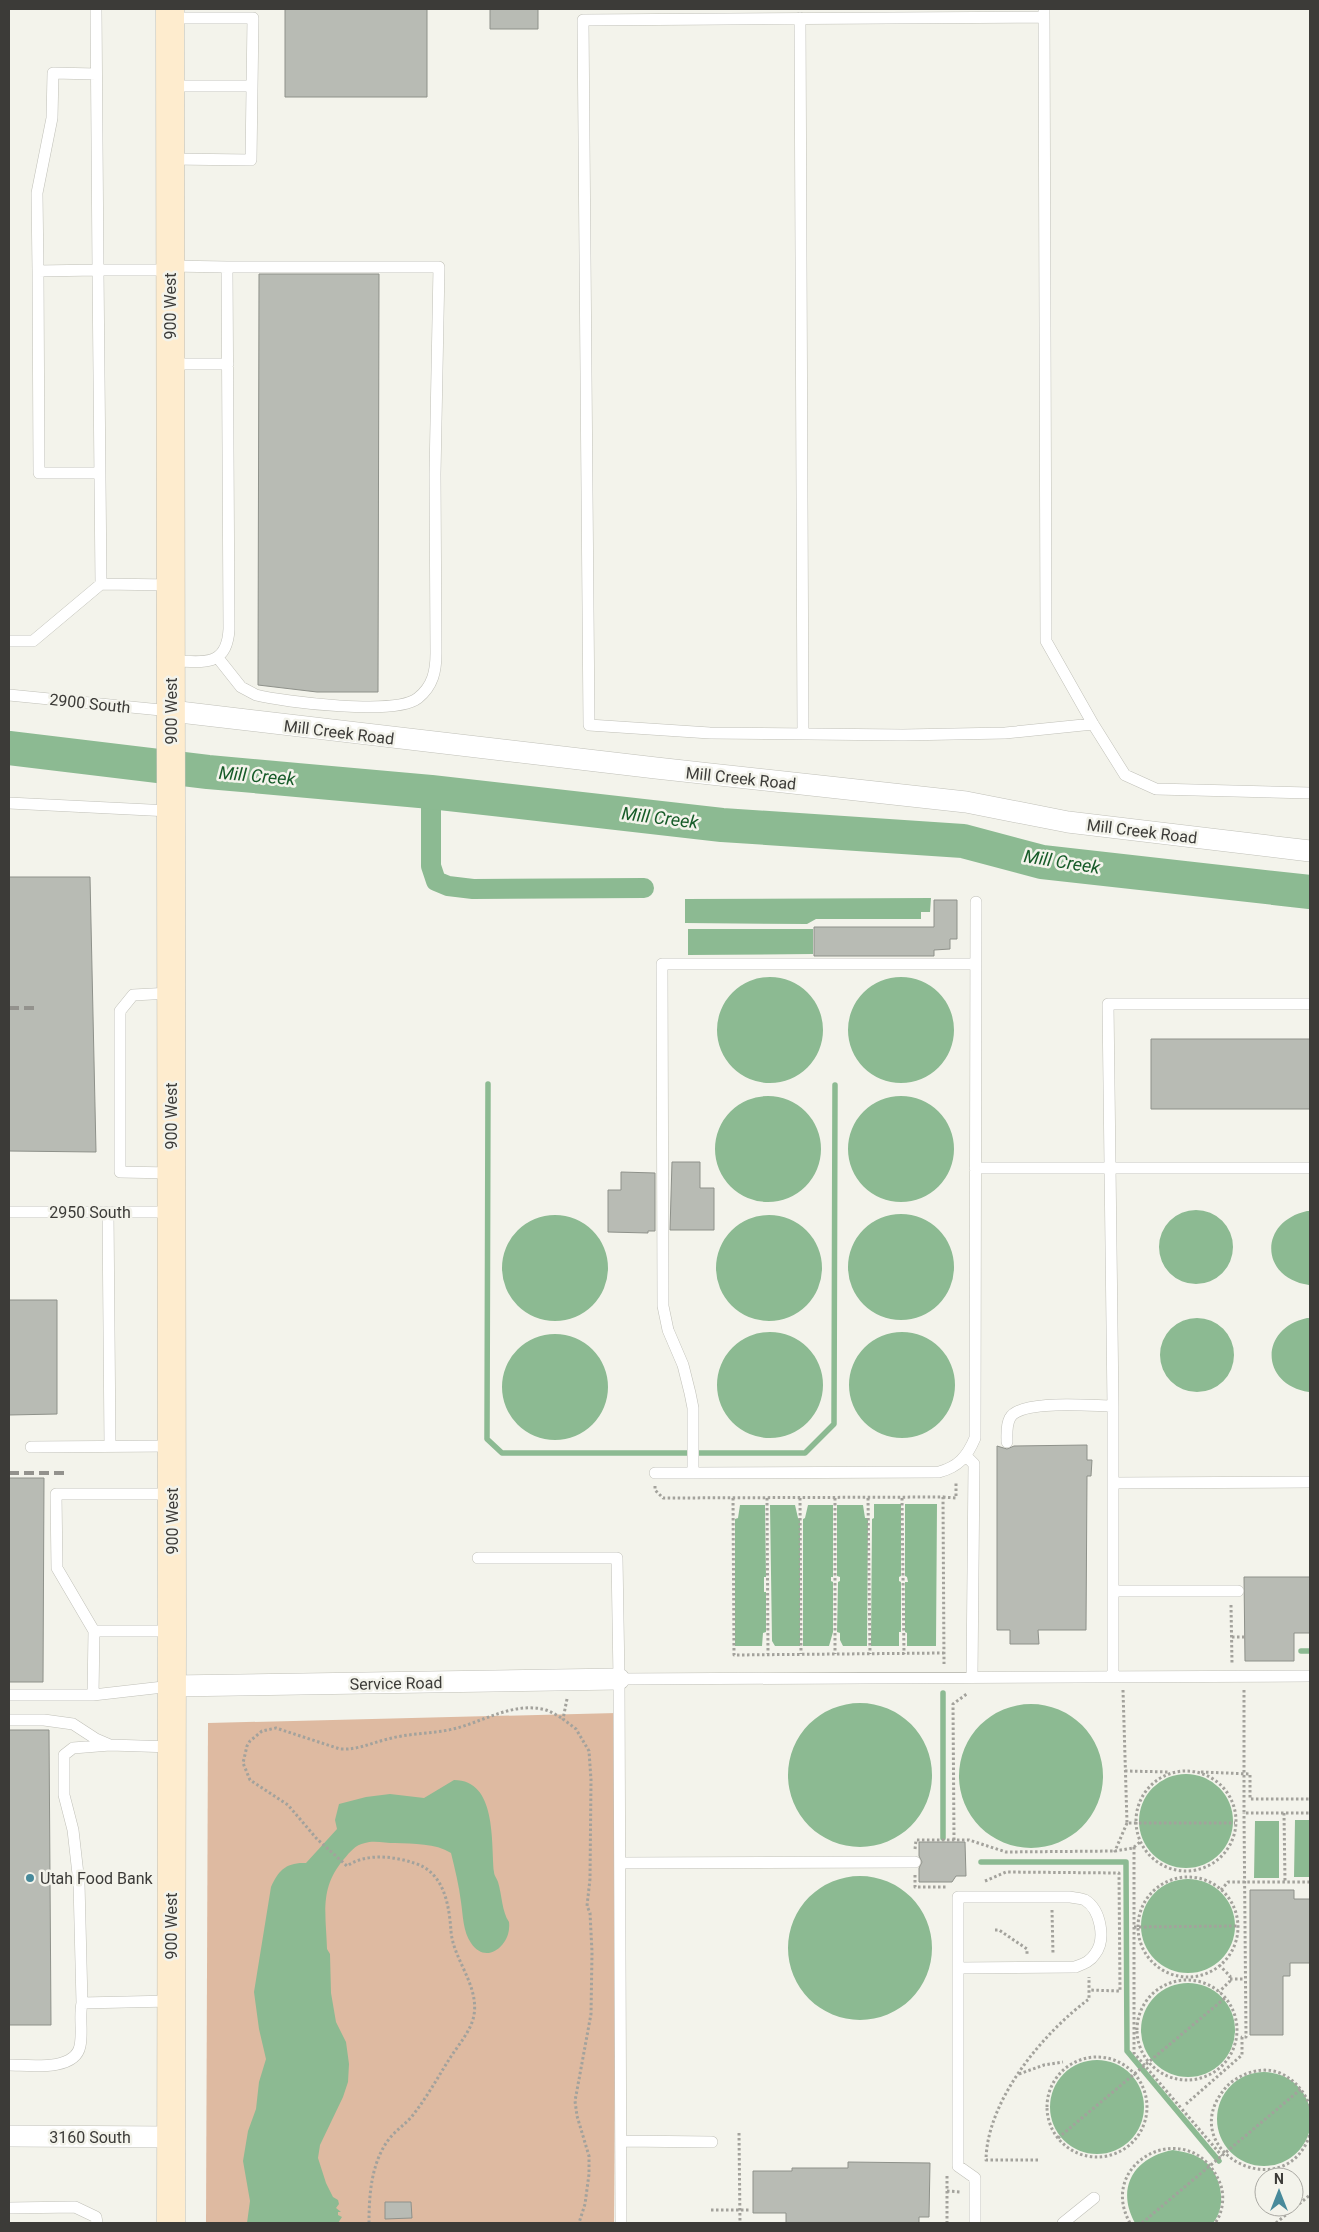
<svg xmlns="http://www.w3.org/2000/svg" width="1319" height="2232" viewBox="0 0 1319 2232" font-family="Roboto,sans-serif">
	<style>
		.green { fill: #debaa1 }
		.water { fill: #8cba92 }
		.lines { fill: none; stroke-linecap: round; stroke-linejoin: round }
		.stream { stroke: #8cba92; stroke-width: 5.5 }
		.canal { stroke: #8cba92; stroke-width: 20 }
		.river { stroke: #8cba92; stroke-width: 34 }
		.building { fill: #b8bbb4; stroke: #8e918a }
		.lane-casing { stroke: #c0c0b8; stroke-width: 12 }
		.street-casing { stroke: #c0c0b8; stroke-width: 22 }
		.secondary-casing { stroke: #c0c0b8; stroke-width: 29 }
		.path { stroke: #a3a29c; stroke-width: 3; stroke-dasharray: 2.5 2.5; stroke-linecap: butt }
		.lane { stroke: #fff; stroke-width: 11 }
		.street { stroke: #fff; stroke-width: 21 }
		.secondary { stroke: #feecce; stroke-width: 28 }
		.rail { stroke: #93928d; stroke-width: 4; stroke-dasharray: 10 5; stroke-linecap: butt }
		.path-bridge { stroke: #a3a29c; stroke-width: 3; stroke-dasharray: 2.5 2.5; stroke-linecap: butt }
		.poi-dot { fill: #488a9b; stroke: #f3f3eb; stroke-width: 2 }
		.labels { text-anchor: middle; stroke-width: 5; stroke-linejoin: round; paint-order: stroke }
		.street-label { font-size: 16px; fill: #3c3b38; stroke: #f3f3eb }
		.poi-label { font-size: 16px; fill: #3c3b38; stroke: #f3f3eb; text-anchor: start }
		.water-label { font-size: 18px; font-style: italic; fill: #165b28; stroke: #f3f3eb }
	</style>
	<rect width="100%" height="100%" fill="#f3f3eb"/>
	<path class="green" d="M617,1713l-3,510h-408l2,-500z"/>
	<path class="water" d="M931,898l-1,14h-9v7h-105l-9,5 -122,-1v-24z
		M688,929h125v25l-125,1z
		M717 1030a53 53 0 1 1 106 0a53 53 0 1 1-106 0Z
		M848 1030a53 53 0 1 1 106 0a53 53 0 1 1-106 0Z
		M715 1149a53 53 0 1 1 106 0a53 53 0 1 1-106 0Z
		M848 1149a53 53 0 1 1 106 0a53 53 0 1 1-106 0Z
		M1159 1247a37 37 0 1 1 74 0a37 37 0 1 1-74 0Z
		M1307,1211h3l-1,74c-49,-7 -51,-63 -2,-74z
		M848 1267a53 53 0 1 1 106 0a53 53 0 1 1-106 0Z
		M502 1268a53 53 0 1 1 106 0a53 53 0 1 1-106 0Z
		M716 1268a53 53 0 1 1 106 0a53 53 0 1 1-106 0Z
		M1307,1318h3l-1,74c-48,-7 -51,-63 -2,-74z
		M1160 1355a37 37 0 1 1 74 0a37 37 0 1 1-74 0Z
		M717 1385a53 53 0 1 1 106 0a53 53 0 1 1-106 0Z
		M849 1385a53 53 0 1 1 106 0a53 53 0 1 1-106 0Z
		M502 1387a53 53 0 1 1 106 0a53 53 0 1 1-106 0Z
		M874,1504h27v72l-2,1v4l2,1v50h-2v14h-28l1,-127 2,-1z
		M937,1504l-1,142h-29v-13l-2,-1v-50h3l-1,-5 -2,-1v-72z
		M740,1505h25l1,72h-2v15h2v40l-3,1 -1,13h-27v-127l3,-1z
		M770,1505h25l3,13 2,1v127h-25l-3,-5z
		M808,1505h25v72h-2v4l2,1v50l-4,14h-26v-127l2,-1z
		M837,1505h26l2,13h3l-1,128h-24l-3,-6v-7l-3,-1 1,-50 2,-1v-4l-3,-1z
		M788 1775a72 72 0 1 1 144 0a72 72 0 1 1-144 0Z
		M959 1776a72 72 0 1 1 144 0a72 72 0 1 1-144 0Z
		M1139 1821a47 47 0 1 1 94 0a47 47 0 1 1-94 0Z
		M454,1780c43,0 37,62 40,92 0,3 3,7 4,10 4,13 4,30 11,40 3,23 -23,44 -38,21 -8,-11 -8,-28 -10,-41 -2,-16 -6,-33 -10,-49 -16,-10 -37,-9 -56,-10 -9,0 -22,-3 -30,0 -10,2 -15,9 -21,16 -25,29 -18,55 -17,90l3,5 1,39 5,29 10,20 3,22 -1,18 -5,15 -23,48 -2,13 8,25 7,14 5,3 1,4 -3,4 5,4h-3v3l4,2 -4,6h-91l3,-22 -7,-40 5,-30 8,-22 3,-27 7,-23 -7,-30 -5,-37 17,-105c7,-16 15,-25 35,-24l31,-34 -2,-9 4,-16 27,-7 24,-3 34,4z
		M1295,1820h15v57h-16z
		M1255,1821h24v57h-25z
		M788 1948a72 72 0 1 1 144 0a72 72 0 1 1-144 0Z
		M1141 1926a47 47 0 1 1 94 0a47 47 0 1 1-94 0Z
		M1141 2030a47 47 0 1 1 94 0a47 47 0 1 1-94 0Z
		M1050 2107a47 47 0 1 1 94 0a47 47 0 1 1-94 0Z
		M1217 2119a47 47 0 1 1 94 0a47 47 0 1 1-94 0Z
		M1173,2150c11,2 20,3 30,10 18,13 25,45 10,63h-78c-20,-36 0,-66 38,-73z"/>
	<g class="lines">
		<path class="stream" d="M488,1084l-1,355 15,14h303l29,-29 1,-339
			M1301,1651h9
			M943,1693v145
			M981,1862h145l1,189 92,110"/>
		<path class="canal" d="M431,792v74l5,15 12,5 25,3 171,-1"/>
		<path class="river" d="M9,748l199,24 223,20 291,33 241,16 79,21 268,30"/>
	</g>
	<path class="building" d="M285,9h142v88h-142z
		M490,9h48v20h-48z
		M259,274h120l-1,418h-61l-59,-7z
		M9,877h81l6,275 -87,-1z
		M934,900h23v39h-7v10l-16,1v6h-120v-29h120z
		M1151,1039h159v70h-159z
		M672,1162h28v26h14v42h-44z
		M621,1172l34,1v58h-7v2l-40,-1v-42h13z
		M9,1300h48v114l-48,1z
		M1087,1445v15h5l-1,16h-4l-1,154h-48l1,14h-29v-14h-13v-184l10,3 7,-3z
		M9,1478h35l-1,204h-34z
		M1244,1577h66v56h-16v28h-49z
		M9,1730h40l2,295h-42z
		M919,1842h46l1,34h-10l-4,6h-33v-14l3,-6 -3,-6z
		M1250,1890h44v9h16v64h-20v13h-7v59h-33z
		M848,2162l82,1 -1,54h-10v6h-133v-10h-33v-42h39v-3h56z
		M385,2202h26l1,16 -27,1z"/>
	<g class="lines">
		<defs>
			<path id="lane" d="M96,9l2,261 -60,1 1,202h61
				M1044,9l2,632 47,83 32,51 31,14 154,4
				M1044,17l-461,3 6,705 121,8 193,2 102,-2 88,-9
				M170,18h83l-2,142 -80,-1
				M800,18l3,716
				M170,86h82
				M170,266l57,1 2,362c-2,40 -28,32 -58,32
				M170,270h-72l3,314 71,1
				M38,271l-1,-78 15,-75 1,-45 43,1
				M171,364h57
				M9,641h24l68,-57
				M218,658l23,29 15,8c29,7 140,21 162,3 15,-12 18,-27 18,-45l-1,-179 4,-207h-212
				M9,695l162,16
				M9,803l161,8
				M171,993l-38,2 -13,16v161l51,1
				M975,1168h335
				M9,1212h162
				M108,1212l2,234
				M1007,1442c0,-8 -1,-17 3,-24 10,-19 82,-12 103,-12
				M31,1447l140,-1
				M966,1456l8,8 -2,213
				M655,1473h38v-65l-3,-15 -7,-28 -15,-35 -5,-24 -1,-342h314
				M693,1473l246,-1c19,-5 28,-15 36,-34l1,-536
				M1113,1483l197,-1
				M478,1558h139l2,121 2,544
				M1113,1591h125
				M94,1631l-37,-63 -1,-74h116
				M1113,1677v-271l-5,-402h202
				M619,1679l691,-3
				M9,1695h84l79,-9
				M93,1695l1,-64h78
				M9,1720h35l29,4 23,15 14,6 62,2
				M620,1863l295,-1
				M958,1968l117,-1c8,-3 15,-5 20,-13 11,-14 6,-44 -10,-54 -4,-2 -11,-2 -15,-3h-112v269l17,12v45
				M82,2003l-3,-120 -6,-53 -9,-35v-40l9,-7 37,-3
				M9,2065c19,0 66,7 71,-19 3,-14 -1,-29 2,-43l89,-2
				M622,2141l90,1
				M9,2208l66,-1 21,10 1,6
				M1063,2223l31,-25"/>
			<path id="street" d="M171,711l485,57 310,34 102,20 242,29
				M172,1686l447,-7
				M9,2136l161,1"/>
			<path id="secondary" d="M170,9l2,1622 -1,592"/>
		</defs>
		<use href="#lane" class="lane-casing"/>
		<use href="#street" class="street-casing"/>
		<use href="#secondary" class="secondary-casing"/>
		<path class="path" d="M655,1486v4l8,8 280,-1 1,167
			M943,1497l13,1v-17
			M733,1498l1,157 210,-2
			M767,1498l1,156
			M800,1498l1,156
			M835,1498v156
			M868,1498l2,156
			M902,1498l2,156
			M1231,1605l1,58
			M1232,1637h13
			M1123,1690l4,133h108
			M1244,1690v123h66
			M567,1699l-4,20 13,10 13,22 2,29 -1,99 -3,27 3,7 2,39 -1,62 -16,87 2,15 12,40v18l-4,30 -6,19
			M1125,1771l45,1
			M1136 1821a50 50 0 1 1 100 0a50 50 0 1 1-100 0Z
			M1201,1772l49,2v25h60
			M1284,1813l1,69
			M1127,1823l-12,28 18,-3 7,-6
			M954,1840l-1,-136 15,-11
			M1134,1847v206l88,103
			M915,1849l1,-9h53l37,12 109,-1
			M915,1875v12h33
			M1138 1927a50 50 0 1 1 100 0a50 50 0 1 1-100 0Z
			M985,1881l21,-9 113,1 1,118 -31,-1
			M1221,1890l7,-8h82
			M1052,1910l1,44
			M995,1930h4l28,19v5
			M1219,1965l11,11v5l-11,11
			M1230,1979h15
			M1137 2030a50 50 0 1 1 100 0a50 50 0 1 1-100 0Z
			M1047 2107a50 50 0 1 1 100 0a50 50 0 1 1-100 0Z
			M1019,2074l25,-9 19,-3
			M1186,2104l56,-49v-18h4l-2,-224
			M1310,2106c-6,-15 -15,-26 -30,-33 -15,-6 -31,-2 -44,6 -9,5 -15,14 -20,23 -27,58 72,101 94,32
			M739,2133l1,90
			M1038,2160h-52c1,-60 57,-127 103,-161v-22
			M947,2176v47
			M947,2191l14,1
			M711,2210h39
			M369,2223c0,-28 2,-60 20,-84 7,-9 17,-15 24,-24 14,-18 25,-38 37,-57 9,-14 21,-27 24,-43 5,-30 -21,-56 -23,-84 -2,-27 -7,-59 -37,-68 -21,-7 -48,-10 -67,3l-30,-27 -29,-34 -38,-25 -7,-17 4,-17 3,-5 12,-10 14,-3 64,21c18,1 31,-6 48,-10 21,-6 44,-5 65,-10 30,-7 61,-28 93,-19 6,2 12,6 17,9
			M1130,2223c-35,-62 61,-110 90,-40 5,12 3,30 -5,40
			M1276,2223l34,-28"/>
		<use href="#lane" class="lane"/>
		<use href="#street" class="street"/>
		<use href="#secondary" class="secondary"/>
		<path class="rail" d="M9,1008h29
			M9,1473h60"/>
		<path class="path-bridge" d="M1134,1927l103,-1
			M1058,2138l167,-140
			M1142,2223l159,-134"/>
	</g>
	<circle class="poi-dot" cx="30" cy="1878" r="5"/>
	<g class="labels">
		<g class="street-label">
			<text transform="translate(170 306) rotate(-90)" y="6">900 West</text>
			<text transform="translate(90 703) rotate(6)" y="6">2900 South</text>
			<text transform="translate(171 711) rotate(-90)" y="6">900 West</text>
			<text transform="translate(339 732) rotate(7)" y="6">Mill Creek Road</text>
			<text transform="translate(741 778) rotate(6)" y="6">Mill Creek Road</text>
			<text transform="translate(1142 831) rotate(7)" y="6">Mill Creek Road</text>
			<text transform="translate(171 1116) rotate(-90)" y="6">900 West</text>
			<text x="90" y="1218">2950 South</text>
			<text transform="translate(172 1521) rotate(-90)" y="6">900 West</text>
			<text transform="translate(396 1683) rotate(-1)" y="6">Service Road</text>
			<text transform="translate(171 1926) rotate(-90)" y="6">900 West</text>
			<text x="90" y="2143">3160 South</text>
		</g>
		<g class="poi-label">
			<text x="40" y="1884">Utah Food Bank</text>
		</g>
		<g class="water-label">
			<text transform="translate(257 776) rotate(5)" y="6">Mill Creek</text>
			<text transform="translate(660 818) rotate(7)" y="6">Mill Creek</text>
			<text transform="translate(1062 862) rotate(9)" y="6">Mill Creek</text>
		</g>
	</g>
	<rect width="1319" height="2232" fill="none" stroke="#3c3b38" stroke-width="20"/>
	<g transform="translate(1279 2192)"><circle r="24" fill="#f3f3eb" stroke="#aaa9a3"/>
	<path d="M0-4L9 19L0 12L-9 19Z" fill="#488a9b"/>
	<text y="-8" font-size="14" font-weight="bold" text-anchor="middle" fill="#3c3b38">N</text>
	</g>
</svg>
